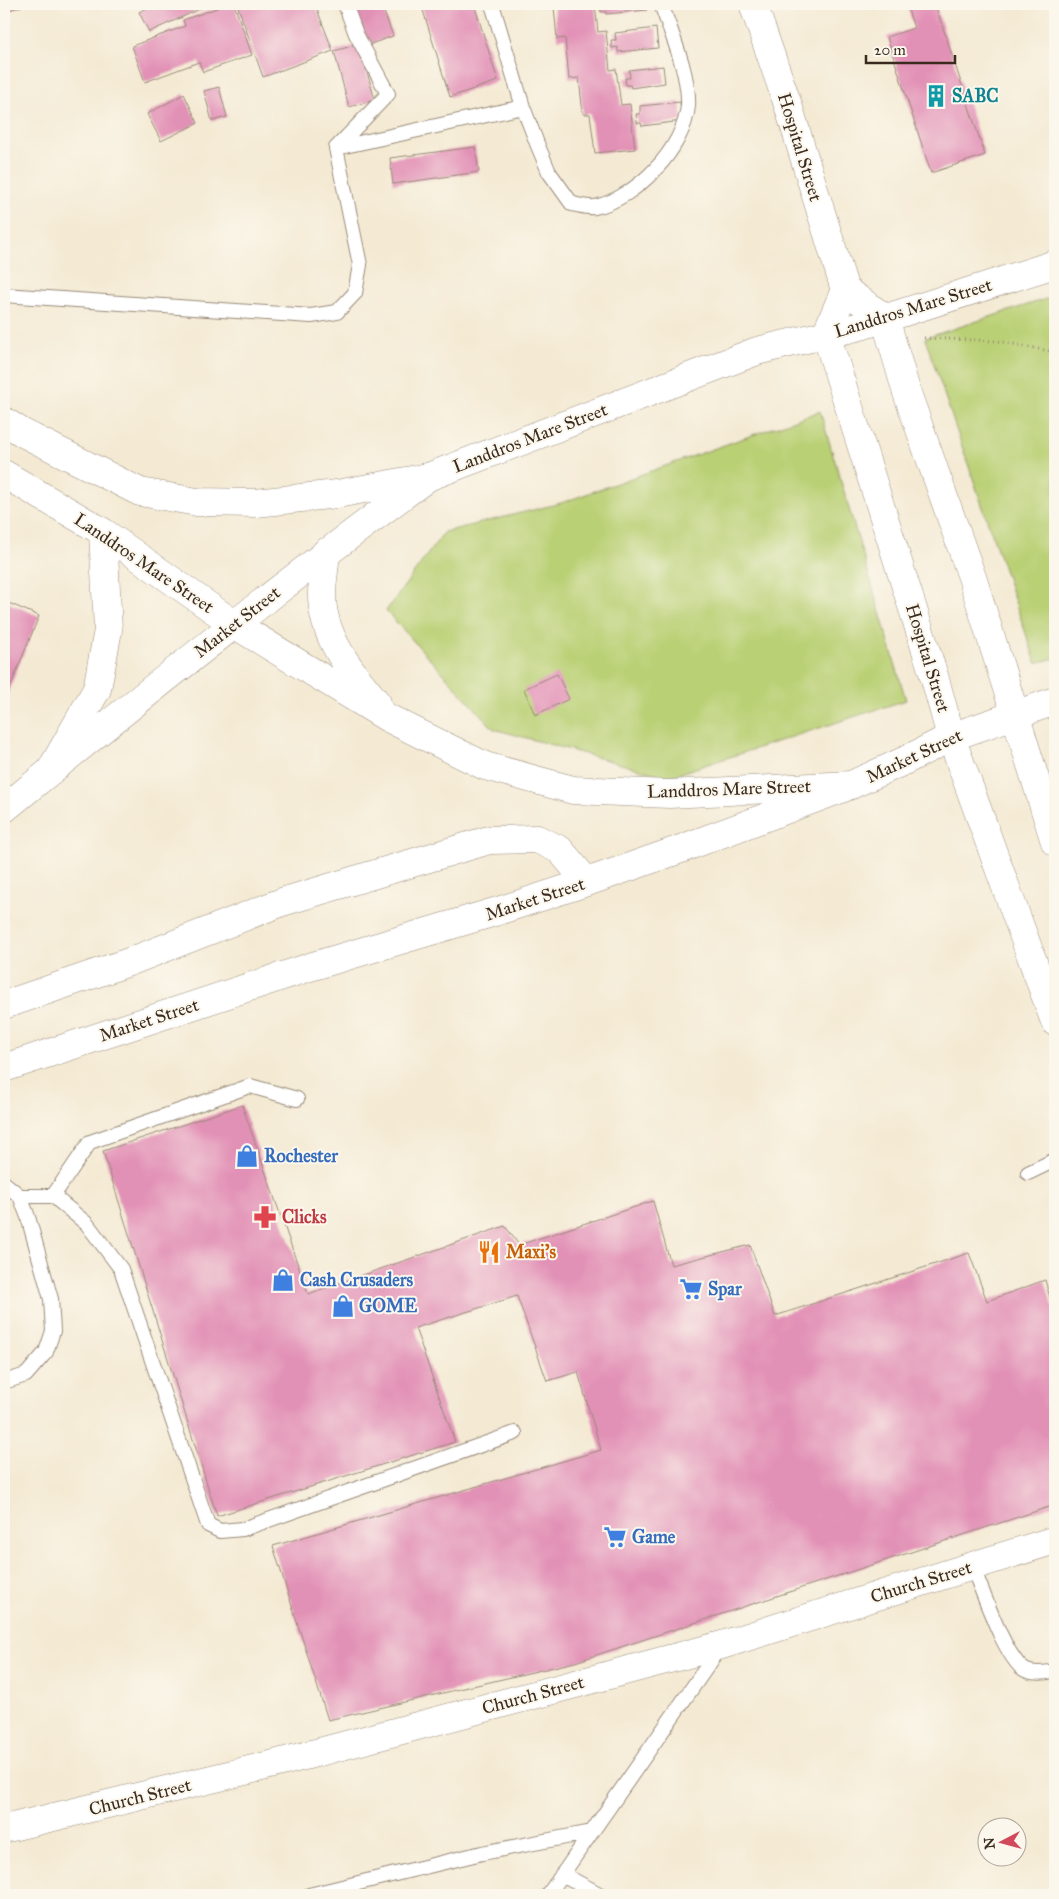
<svg xmlns="http://www.w3.org/2000/svg" width="1059" height="1899" viewBox="0 0 1059 1899" font-family="'IM FELL Great Primer',serif">
	<style>
		.green { fill: #bad074; stroke: #7a7d49 }
		.building { fill: #e291b6 }
		.lines { fill: none; stroke-linecap: round; stroke-linejoin: round }
		.service-casing { stroke: #988a79; stroke-width: 16 }
		.minor-casing { stroke: #988a79; stroke-width: 29 }
		.secondary-casing { stroke: #988a79; stroke-width: 29 }
		.primary-casing { stroke: #988a79; stroke-width: 29 }
		.path { stroke: #988a79; stroke-width: 3; stroke-dasharray: 1 4; stroke-linecap: butt }
		.service { stroke: #fff; stroke-width: 14 }
		.minor { stroke: #fff; stroke-width: 28 }
		.secondary { stroke: #fff; stroke-width: 28 }
		.primary { stroke: #fff; stroke-width: 28 }
		.labels { text-anchor: middle; stroke-width: 4; stroke-linejoin: round; paint-order: stroke }
		.culture-label { font-size: 18px; font-weight: bold; fill: #0d838f; stroke: #fbf7ec; text-anchor: start }
		.street-label { font-size: 18px; fill: #3b2a1e; stroke: #fbf7ec }
		.shop-label { font-size: 18px; font-weight: bold; fill: #366cbe; stroke: #fbf7ec; text-anchor: start }
		.health-label { font-size: 18px; font-weight: bold; fill: #be3a42; stroke: #fbf7ec; text-anchor: start }
		.food-label { font-size: 18px; font-weight: bold; fill: #c56008; stroke: #fbf7ec; text-anchor: start }
	</style>
	<rect width="100%" height="100%" fill="#fbf7ec"/>
	<filter id="ink" filterUnits="userSpaceOnUse"><feTurbulence type="fractalNoise" baseFrequency=".02" numOctaves="2"/><feDisplacementMap in="SourceGraphic" scale="10" xChannelSelector="R" yChannelSelector="G"/><feConvolveMatrix kernelMatrix="1 2 1 2 8 2 1 2 1" color-interpolation-filters="sRGB"/></filter>
	<filter id="wash" filterUnits="userSpaceOnUse"><feTurbulence type="fractalNoise" baseFrequency=".0096" numOctaves="4" result="noise"/><feDisplacementMap in="SourceGraphic" scale="20" xChannelSelector="R" yChannelSelector="G"/><feGaussianBlur stdDeviation="1.12" result="paint"/><feColorMatrix in="noise" values="0 0 0 0 0 0 0 0 0 0 0 0 0 0 0 0 0 1.4 0 .05"/><feComposite in="paint" operator="in"/></filter>
	<g filter="url(#wash)">
		<rect width="100%" height="100%" fill="#f4ead4"/>
		<path class="green" d="M1055,296v362l-19,5 -111,-325z
			M820,411l86,289 -238,77 -174,-48 -108,-118 58,-79 117,-29z"/>
		<g id="blocks">
			<path class="building" d="M5,4h22l-20,7z
				M156,4h55l-62,28 -10,-20z
				M228,4h6l18,51 -49,17 -4,-10 -54,20 -13,-36 53,-20 -2,-6z
				M237,4h78l18,47 -70,26z
				M350,4h31l12,32 -28,10z
				M421,4h53l24,77 -48,16z
				M542,4h53l3,28 8,-1 4,39 6,-1 5,36 9,-1 5,45 -40,4 -5,-39h-7l-4,-36 -10,1 -4,-41 -8,1 -3,-33 -12,1z
				M605,4h41l1,6 -41,4v-2h-5l-1,-7z
				M906,4h29l50,151 -54,18 -44,-136 27,-9z
				M656,28l2,20 -40,4v-5l-6,1 -1,-8h5l-1,-7z
				M359,44l16,56 -26,7 -15,-56z
				M663,66l2,17 -34,5 -1,-3h-4l-1,-7h5l-1,-8z
				M219,87l8,30 -15,4 -8,-30z
				M184,94l14,29 -37,18 -14,-27z
				M680,102l2,19 -40,5 -1,-3h-4l-1,-9h4v-8z
				M475,147l4,25 -86,12 -3,-26z
				M4,601l35,15 -35,86z
				M557,674l12,25 -34,16 -11,-26z
				M242,1105l66,189 197,-68 14,19 134,-44 18,64 79,-20 25,71 194,-63 18,48 58,-21 10,35v190l-480,157 -247,58 -55,-174 328,-96 -23,-78 -31,9 -30,-85 -102,32 40,114 -238,74 -114,-365z"/>
		</g>
	</g>
	<g filter="url(#ink)">
		<use href="#blocks" fill-opacity="0" stroke="#988a79" stroke-width="1"/>
		<g class="lines">
			<defs>
				<path id="service" d="M492,4l31,103 15,39 11,26 23,32c7,1 16,4 23,3 41,-9 89,-58 93,-101 2,-30 -17,-74 -27,-102
					M336,148l187,-41
					M4,295l307,21 26,-4 18,-19 5,-28 -24,-117 52,-54 -32,-60 -11,-30
					M1028,1173l27,-13
					M4,1183l16,13 8,21 23,82 2,32 -7,21 -20,23 -22,7
					M20,1196h33l37,-54 160,-56 47,13
					M53,1196l34,28 34,45 87,256 12,6 23,-2 272,-96
					M972,1566c11,25 31,86 50,102 8,7 23,5 33,3
					M562,1874l39,21
					M309,1895l173,-42 110,-21
					M548,1895l172,-247"/>
				<path id="minor" d="M753,4l35,101 57,185 40,28 21,72 66,187 83,265
					M845,290l-19,44 109,345 16,58 104,285
					M4,1829l274,-66 444,-118 333,-105"/>
				<path id="secondary" d="M4,809c139,-114 279,-225 424,-332
					M4,1005l125,-43 153,-60 207,-62 48,-1 23,11 27,32
					M4,1068l306,-101 188,-56 89,-29 91,-32 166,-62"/>
				<path id="primary" d="M4,421l19,12 117,59 57,10 59,1 81,-9 91,-17 329,-126 104,-25 194,-62
					M4,474l99,58 131,92 154,94 97,48 88,24 96,4 182,-9 53,-24 47,-24 104,-36
					M326,552c-1,14 -4,29 -4,43 0,42 29,77 55,108
					M51,770l46,-81 11,-59 -5,-98"/>
			</defs>
			<use href="#service" class="service-casing"/>
			<use href="#minor" class="minor-casing"/>
			<use href="#secondary" class="secondary-casing"/>
			<use href="#primary" class="primary-casing"/>
			<path class="path" d="M924,338l74,3 57,11"/>
			<use href="#service" class="service"/>
			<use href="#minor" class="minor"/>
			<use href="#secondary" class="secondary"/>
			<use href="#primary" class="primary"/>
		</g>
	</g>
	<defs>
		<symbol id="building-bare" viewBox="-9 -9 18 18"><path d="M-4-6H4V6H1V3H-1V6H-4ZM-2.5-4.3h1.7v1.8h-1.7ZM.8-4.3h1.7v1.8H.8ZM-2.5-1h1.7V.8h-1.7ZM.8-1h1.7V.8H.8Z" fill="#0f9aa8" stroke="#fbf7ec" stroke-width="2.5" paint-order="stroke"/></symbol>
		<symbol id="shop-bare" viewBox="-9 -9 18 18"><path d="M-5-2.5h2.3a2.7 3.5 0 0 1 5.4 0H5L5.5 6h-11ZM-1.5-2.5h3a1.5 2.3 0 0 0-3 0Z" fill="#3f7fe0" stroke="#fbf7ec" stroke-width="2.5" paint-order="stroke"/></symbol>
		<symbol id="pharmacy-bare" viewBox="-9 -9 18 18"><path d="M-2-6h4v4h4v4h-4v4h-4v-4h-4v-4h4Z" fill="#e0444e" stroke="#fbf7ec" stroke-width="2.5" paint-order="stroke"/></symbol>
		<symbol id="restaurant-bare" viewBox="-9 -9 18 18"><path d="M-5-6h1v4h1v-4h1v4h1v-4h1v5L-1.5 .5V6h-2V.5L-5-1ZM5-6V6H3V1.5H1.5Q1.5-4 5-6Z" fill="#e8710a" stroke="#fbf7ec" stroke-width="2.5" paint-order="stroke"/></symbol>
		<symbol id="supermarket-bare" viewBox="-9 -9 18 18"><path d="M-6-5.5h2.5l.6 2H6L4.5 2H-2.5L-4.4-4H-6ZM-1.5 3.2a1.3 1.3 0 1 0 .1 0ZM3 3.2a1.3 1.3 0 1 0 .1 0Z" fill="#3f7fe0" stroke="#fbf7ec" stroke-width="2.5" paint-order="stroke"/></symbol>
	</defs>
	<g fill-rule="evenodd">
		<use href="#building-bare" x="920" y="80" width="32" height="32"/>
		<use href="#shop-bare" x="231" y="1140" width="32" height="32"/>
		<use href="#pharmacy-bare" x="249" y="1201" width="32" height="32"/>
		<use href="#restaurant-bare" x="473" y="1236" width="32" height="32"/>
		<use href="#shop-bare" x="267" y="1264" width="32" height="32"/>
		<use href="#supermarket-bare" x="675" y="1273" width="32" height="32"/>
		<use href="#shop-bare" x="327" y="1290" width="32" height="32"/>
		<use href="#supermarket-bare" x="599" y="1521" width="32" height="32"/>
	</g>
	<g class="labels">
		<g class="culture-label">
			<text x="952" y="102">SABC</text>
		</g>
		<g class="street-label">
			<text transform="translate(800 147) rotate(73)" y="6">Hospital Street</text>
			<text transform="translate(913 308) rotate(-17)" y="6">Landdros Mare Street</text>
			<text transform="translate(530 438) rotate(-21)" y="6">Landdros Mare Street</text>
			<text transform="translate(144 563) rotate(34)" y="6">Landdros Mare Street</text>
			<text transform="translate(237 622) rotate(-38)" y="6">Market Street</text>
			<text transform="translate(928 658) rotate(73)" y="6">Hospital Street</text>
			<text transform="translate(914 756) rotate(-25)" y="6">Market Street</text>
			<text transform="translate(729 789) rotate(-2)" y="6">Landdros Mare Street</text>
			<text transform="translate(535 899) rotate(-18)" y="6">Market Street</text>
			<text transform="translate(149 1020) rotate(-18)" y="6">Market Street</text>
			<text transform="translate(921 1582) rotate(-17)" y="6">Church Street</text>
			<text transform="translate(533 1695) rotate(-15)" y="6">Church Street</text>
			<text transform="translate(140 1797) rotate(-14)" y="6">Church Street</text>
		</g>
		<g class="shop-label">
			<text x="264" y="1162">Rochester</text>
			<text x="300" y="1286">Cash Crusaders</text>
			<text x="708" y="1295">Spar</text>
			<text x="359" y="1312">GOME</text>
			<text x="632" y="1543">Game</text>
		</g>
		<g class="health-label">
			<text x="282" y="1223">Clicks</text>
		</g>
		<g class="food-label">
			<text x="506" y="1258">Maxi's</text>
		</g>
	</g>
	<rect width="1059" height="1899" fill="none" stroke="#fbf7ec" stroke-width="20"/>
	<g transform="translate(1002 1842) rotate(264)"><circle r="24" fill="#fbf7ec" stroke="#aea59a"/>
	<path d="M0-4L9 19L0 12L-9 19Z" fill="#d1495b"/>
	<text y="-8" font-size="14" font-weight="bold" text-anchor="middle" fill="#3b2a1e">N</text>
	</g>
	<path d="M866 55v8h89v-8" fill="none" stroke="#3b2a1e" stroke-width="2.5"/>
	<text x="874" y="55" font-size="15" fill="#3b2a1e" stroke="#fbf7ec" stroke-width="4" paint-order="stroke">20 m</text>
</svg>
